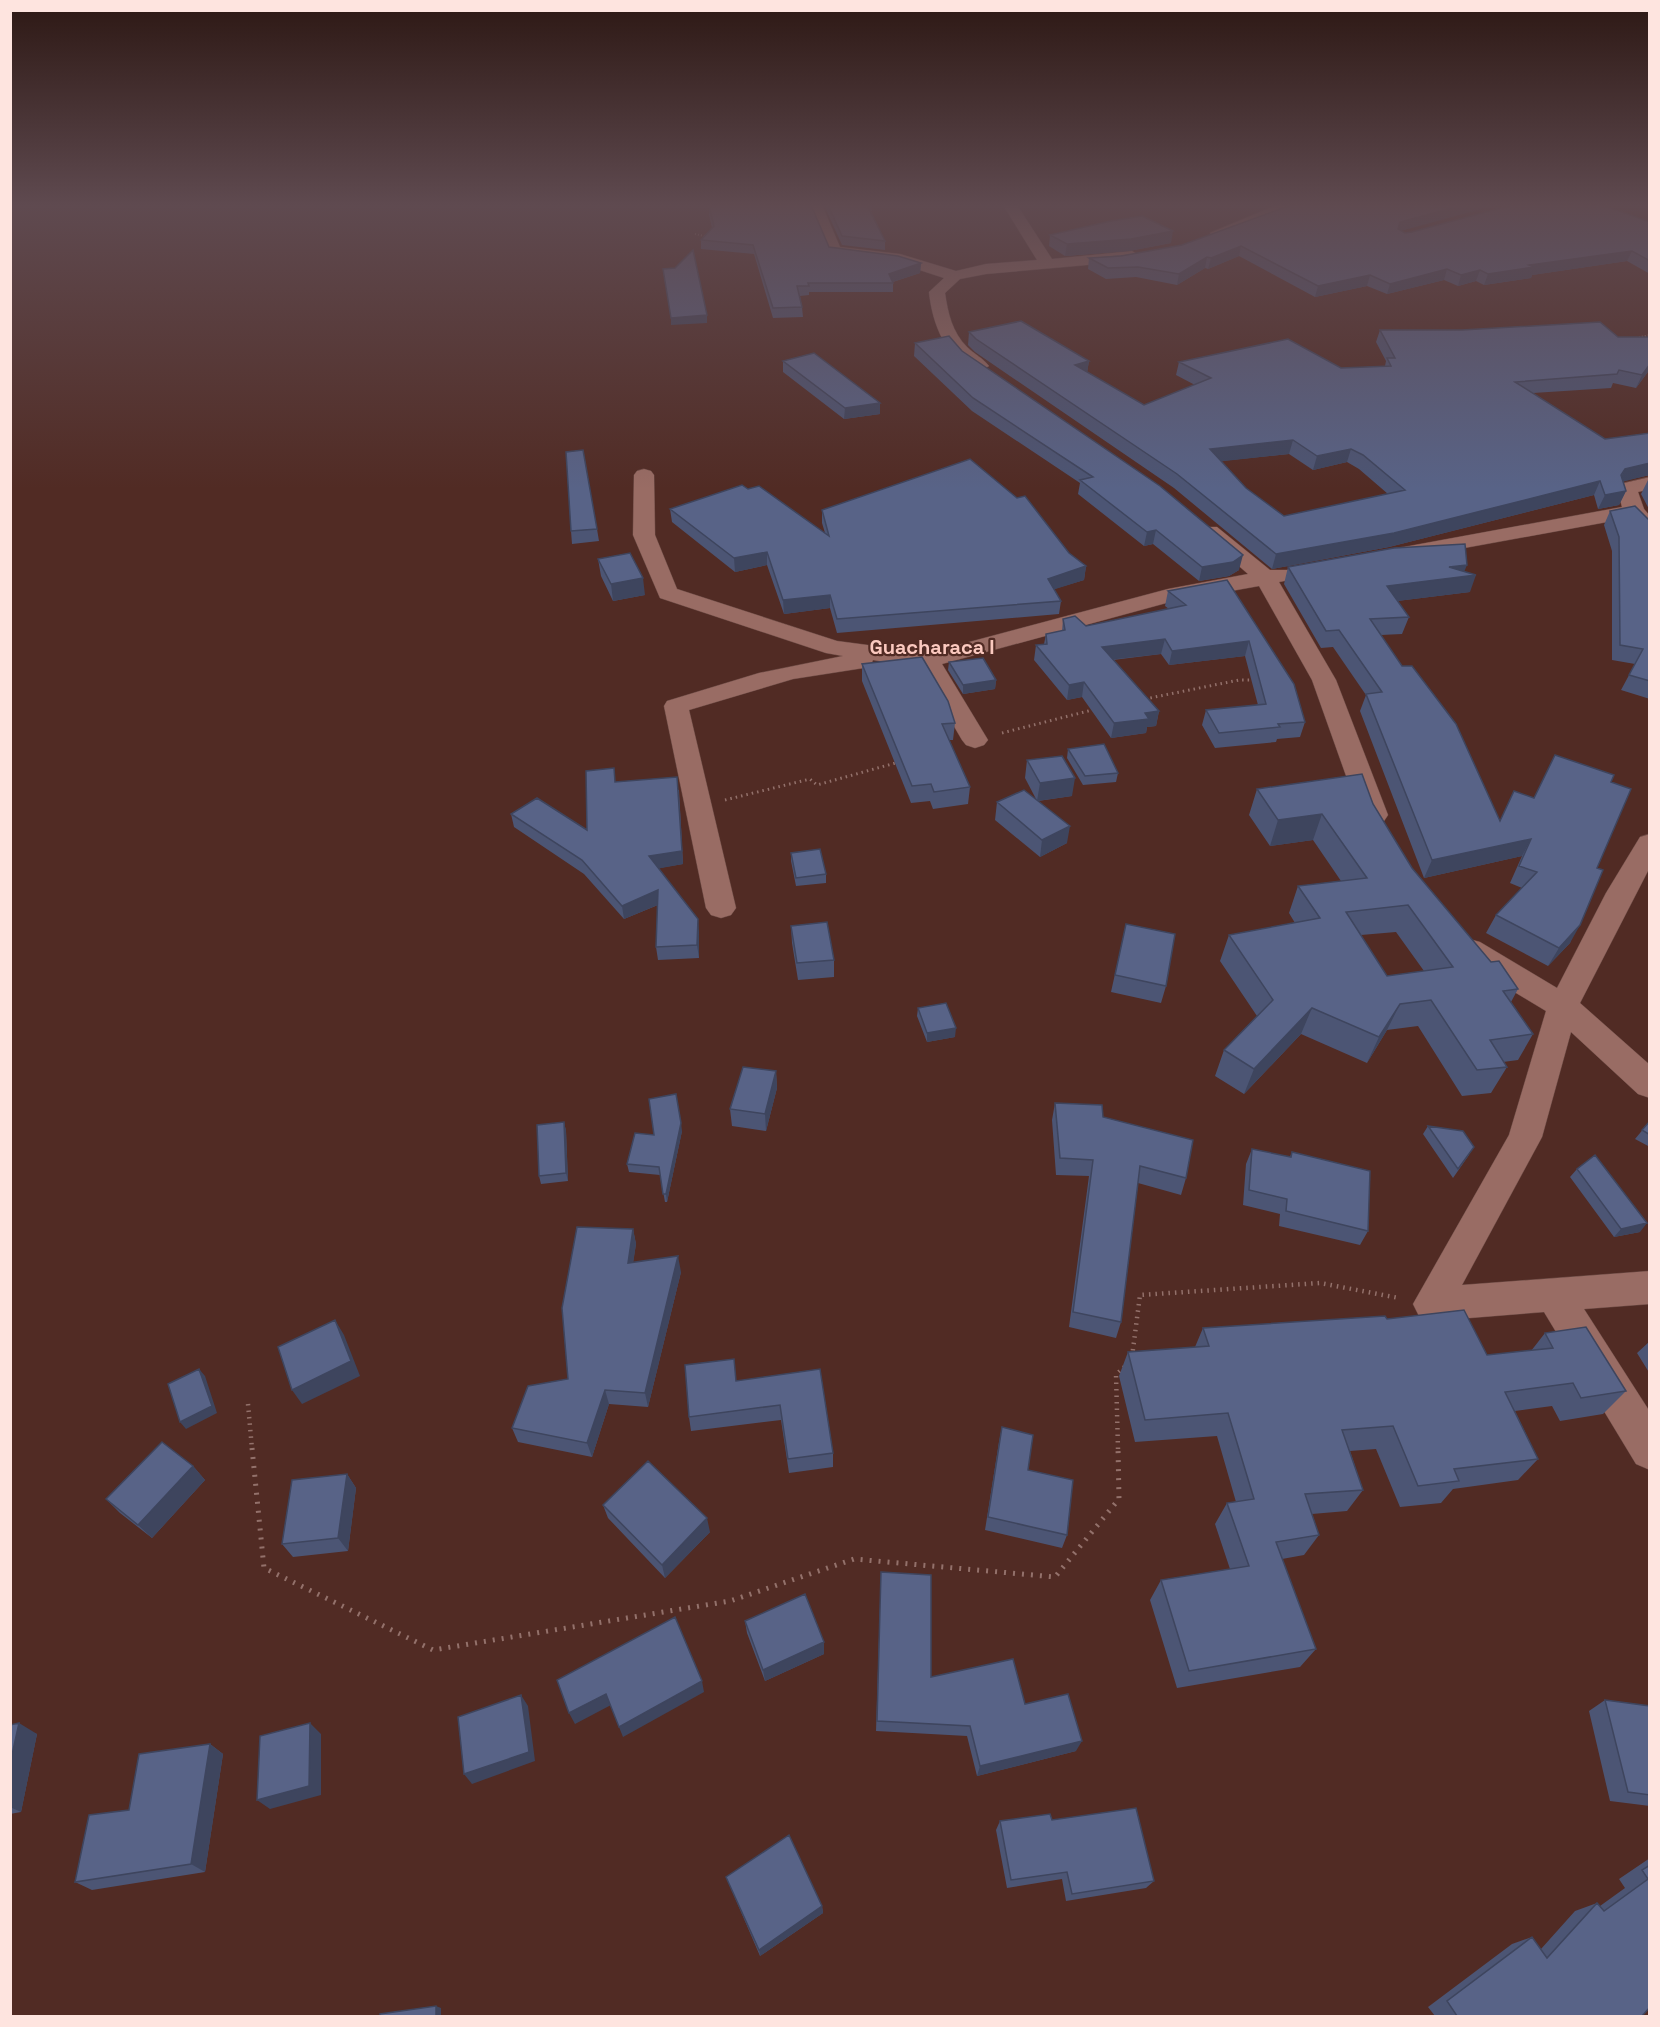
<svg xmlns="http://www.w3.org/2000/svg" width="1660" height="2027" viewBox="0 0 1660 2027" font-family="'Space Grotesk',sans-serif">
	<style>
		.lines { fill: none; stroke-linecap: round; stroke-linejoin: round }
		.minor-casing { stroke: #6a4943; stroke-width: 1 }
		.path-far3 { stroke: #93716b; stroke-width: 2; stroke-dasharray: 1 2; stroke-linecap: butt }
		.path-far2 { stroke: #93716b; stroke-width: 3; stroke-dasharray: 1.5 4; stroke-linecap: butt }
		.path-far1 { stroke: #93716b; stroke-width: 4.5; stroke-dasharray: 1.5 5; stroke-linecap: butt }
		.path { stroke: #93716b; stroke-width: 5; stroke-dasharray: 2 7; stroke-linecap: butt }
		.minor { fill: #996c64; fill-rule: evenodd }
		.wall { fill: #4c5574; fill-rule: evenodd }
		.shaded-wall { fill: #3e455e }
		.building { fill: #586387; stroke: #3e455e; stroke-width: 1.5; fill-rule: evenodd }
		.labels { text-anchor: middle; stroke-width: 4.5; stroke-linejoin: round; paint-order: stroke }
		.far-district-label { font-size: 20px; font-weight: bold; fill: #fbc9bf; stroke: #512b24 }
	</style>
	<rect width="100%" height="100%" fill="#512b24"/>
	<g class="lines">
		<defs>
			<path id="minor" d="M808,205h14l18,42 60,7 56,17 30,-7 51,-4 -34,-55h14l35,54 80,-8 8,5 -8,5 -146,13 -26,5 -15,14c3,20 7,39 22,54 7,7 16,11 22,19l-9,5c-34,-8 -48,-49 -51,-79l15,-14 -46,-15 -69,-9z
				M1277,205h19l-74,31h-10l-2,-3z
				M644,469l7,2 3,4 1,60 22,54 160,52 91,12 240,-64 80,-15 -49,-43 4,-4h14l53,43h19l3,5 -3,5 -10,2 57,98 52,135 -4,6 -10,3 -10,-3 -4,-6 -48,-135 -53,-94 -89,16 -228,62 46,76 -4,5 -9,3 -9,-3 -4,-5 -42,-72c-16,0 -30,-6 -47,-8l-3,7 -77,12 -104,31 47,198 -5,7 -10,3 -10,-3 -5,-7 -42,-202 3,-5 92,-28 84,-17 -17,-3 -166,-55 -27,-63 1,-60 3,-4z
				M1650,477v12l-12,3 6,17 6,7v19l-7,-2 -14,-15 -225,41 -8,-1 -3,-5 3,-5 8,-1 218,-40 -5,-19 3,-4z
				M1650,834v33l-70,136 70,62v33l-12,-4 -67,-62 -29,105 -80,148 188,-14v33l-66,5 66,103v58l-14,-6 -92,-152 -112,9 -13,-5 -6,-12 96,-169 37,-124 -88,-53 -4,-8 4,-8 11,-3 11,3 77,46 49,-95 34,-56z"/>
		</defs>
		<use href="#minor" class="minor-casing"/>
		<path class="path-far3" d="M695,234l13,3
			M1636,338l14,-3"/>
		<path class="path-far2" d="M1145,699l94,-19h16
			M1002,733l94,-24
			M725,800l85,-21 7,6 82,-23"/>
		<path class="path-far1" d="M1132,1357l8,-62 180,-12 79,15
			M248,1404l4,45
			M1118,1449l-2,-74 8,-8"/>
		<path class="path" d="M252,1448l12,120 169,82 297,-49 124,-42 201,18 64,-78 -1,-51"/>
		<use href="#minor" class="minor"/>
	</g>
	<path class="wall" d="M824,205h48v6h-1l14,30v9l-43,-5z
		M709,206l120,41 92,16 -1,10 -27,9v10h-84v3l-9,1 2,11 1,10 -30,1 -19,-64 -53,-5v-9l11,-12 -3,-13z
		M1650,222v52l-23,-13 -95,14 -1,3 -47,7 -8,-4 -18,5 -14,-6 -57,14 -20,-8 -52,11 -76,-41 -31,13 -3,-1 -28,17 -41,-8 -30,2 -18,-10 1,-11 313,-27 3,2z
		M1050,235l121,8 -42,8 -64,5 -16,-10z
		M1380,330l238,7h32v32l-14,19 -23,-5 -2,5 -78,5 72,46 45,-6v42l-27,6 3,10 -7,14 -21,4 -4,-14 -205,52 -117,22 -98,-81 -199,-136 -7,-7 1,-13 120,29 -2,11 57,33 51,-20 -19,-10 3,-13 162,6 44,-2 1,-5 -10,-19zM1289,454l24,16 34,-8 12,7 29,25 -104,22 -38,-28 -25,-27z
		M915,343l47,8 277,219 -10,6 -30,5 -46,-37 -9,2 -66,-52 2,-11 -108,-72 -58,-55z
		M783,361l97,42v11l-36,5 -61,-47z
		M1650,479v32l-9,-17 7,-14z
		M670,509l155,24 -3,-10v-13l247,43 17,13 -2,14 -30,9 7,12 -2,13 -222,19 -7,-25 -46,6 -17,-49 -32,7 -63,-50z
		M1610,511l40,10v178l-29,-9 14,-26 -23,-4v-109l-8,-26z
		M597,529l2,12 -27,3 -1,-13z
		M598,559l47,36 -32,6 -12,-25z
		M1288,567l182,25 -73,9 12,16 -7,17 -21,1 119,186 33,-23 78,-16 -14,86 -27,75 -22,23 -62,-33 10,-18 26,-27 -12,-5 12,-27 -98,22 -64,-167 6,-16 -33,-48 -12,1 -37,-64z
		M1227,580l78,142 -5,15 -23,2 -1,3 -61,6 -13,-23 4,-15 52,-5 -13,-49 -76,9 -8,-11 -48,6 46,51 -3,15 -9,1 -1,6 -35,5 -29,-41 -15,3 -33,-40 2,-15 8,-1 2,-10 16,-3 1,-12 23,7 83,-17 -4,-3 3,-15z
		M949,662l47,18 -1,9 -32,5 -15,-24z
		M862,664l93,59 -2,17h-4l21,47 -2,17 -35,5 -3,-8 -19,2 -49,-122z
		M1068,749l50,24 -2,9 -33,3 -16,-27z
		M1027,760l45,36 -34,5 29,42 -27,14 -45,-37 2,-18 39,-3 -11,-21z
		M616,782l63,8 4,74 -24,4 40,64v26l-41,2 -2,-13 2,-42 -34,14 -40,-45 -70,-47 -3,-13 76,16z
		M1257,789l116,15 39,64 79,94 27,27 -7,13 22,32 -15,26 -15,2 4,5 -16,26 -29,3 -44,-70 -31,4 -20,33 -66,-29 -57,60 -29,-18 9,-26 33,-34 -37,-55 9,-26 66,-12 -6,-10 9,-27 43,-5 -28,-41 -43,6 -21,-31zM1396,932l28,39 -37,5 -26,-41z
		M791,853l35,21v9l-30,3 -5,-25z
		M1126,924l40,62 -5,17 -50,-11z
		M791,926l43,34v17l-36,3 -6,-37z
		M918,1008l37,29 -28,5 -10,-26z
		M776,1071l1,17 -11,43 -34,-5 -2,-17z
		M1055,1103l48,14 83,61 -5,17 -43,-12 -17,139 -5,16 -47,-11 20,-151 -33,-1 -4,-55z
		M1650,1121v26l-15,-8z
		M564,1122l2,9 2,50 -27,3 -2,-8z
		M1428,1126l41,29 -16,23 -30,-44z
		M682,1131l-15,71h-2l-5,-27 -31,-3 -2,-8 27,-29z
		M1252,1149l38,8 2,-5 76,79 -8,14 -81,-19 1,-12 -37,-9 3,-41z
		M1577,1169l63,63 -26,5 -44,-60z
		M633,1229l3,15 -3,18 48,10 -33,135 -39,-3 -17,53 -74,-15 -6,-14 56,-49z
		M1387,1319l100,36 44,-4 14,-18 81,58 -23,23 -43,7 -8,-15 -37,5 23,48 -20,21 -65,9 -12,14 -41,4 -24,-58 -26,2 13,39 -16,21 -35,3 7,21 -15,20 -22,4 34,90 -16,18 -123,21 -27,-88 11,-20 69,-11 -15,-45 12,-21 9,-1 -19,-66 -82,6 -16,-66 9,-24 67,-5 8,-19z
		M1650,1341v33l-13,-21z
		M820,1369l13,84v14l-44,6 -8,-53 -90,11 -2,-14 47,-36z
		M1002,1427l65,108 -5,13 -77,-18 14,-88z
		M193,1466l12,14 -53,58 -32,-25 -14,-14z
		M347,1474l9,14 -8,63 -55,6 -11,-13z
		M603,1505l107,27 -45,46 -57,-60z
		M881,1572l50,105 94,27 51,47 -99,25 -10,-40 -91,-5z
		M745,1621l79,33 -59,27 -18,-48z
		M1605,1700l45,6v100l-40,-5 -21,-90z
		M10,1725l27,9 -16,78 -11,2z
		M210,1744l13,10 -18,118 -113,18 -17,-8 54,-72z
		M1052,1820l102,61 -8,7 -80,13 -4,-22 -55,9 -11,-58 4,-9z
		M1650,1858v149l-8,9h-207l-7,-9 84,-63 20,-7 9,12 34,-38 22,-8 3,3 25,-18 -6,-9z
		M726,1877l96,29 1,7 -63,43z"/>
	<path class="shaded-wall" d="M1463,205h33l-99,27 3,-10z
		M1173,231l-2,12 -42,8 -64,5 2,-12z
		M1241,246l-2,10 -31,13 3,-11z
		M1632,251l-5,10 -95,14 -1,3 -47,7 4,-11 41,-9z
		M1207,257l-2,11 -28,17 2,-11z
		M921,263l-1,10 -31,10v-9z
		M1447,269l-3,11 -57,14 3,-10z
		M1480,270l-4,11 -18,5 3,-11z
		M1370,275l-3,11 -52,11 3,-11z
		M707,315v8l-36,2v-7z
		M1089,361l-2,13 -12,-9z
		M1650,364v5l-14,19 6,-13z
		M880,403v11l-36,5 1,-11z
		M1293,440l-4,14 -82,9 3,-14z
		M1351,449l-4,13 -34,8 4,-14z
		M1650,463l-1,12 -31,8 -3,6 10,-20z
		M1600,481l-6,14 -205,52 -117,22 4,-15z
		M1626,491l-7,14 -21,4 7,-14z
		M1156,530l-3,14 -9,2 3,-14z
		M767,552v13l-32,7 -1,-14z
		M1243,555l-4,15 -10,6 -30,5 3,-14z
		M1467,565l-5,12 14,-2 -6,17 -89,11 6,-17 62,-19z
		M1086,566l-2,14 -38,12 2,-13z
		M643,578l2,17 -32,6 -2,-17z
		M830,595v13l-46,6 -1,-14z
		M1165,639l-4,15 -62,7 3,-14z
		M1249,641l-4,15 -76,9 3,-14z
		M996,680l-1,9 -32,5v-9z
		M1084,682l-2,15 -15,3 2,-15z
		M1159,711l-3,15 -9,1 -1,6 -35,5 3,-15 31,-10z
		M677,777l6,87 -32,6 -2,-14z
		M1075,778l-3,18 -35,5 3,-18z
		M1322,814l-9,26 -43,6 8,-26z
		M1070,826l-3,17 -27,14 2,-17z
		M1531,839l-9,17 -98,22 8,-18z
		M658,890l2,14 -36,15 -2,-13z
		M698,919l1,13v26l-2,-13z
		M1580,925l-10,18 -22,23 11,-18z
		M1400,1004l-13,26 -20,33 12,-26z
		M1312,1008l-11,26 -57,60 10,-25z
		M956,1028l-1,9 -28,5v-9z
		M776,1071l1,17 -11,43 -1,-17z
		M564,1122l2,9 2,50 -2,-8z
		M681,1123l1,8 -15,71 -1,-8z
		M1647,1223l-7,9 -26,5 7,-8z
		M633,1229l3,15 -5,34 -3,-15z
		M678,1256l3,16 -33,135 -3,-14z
		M335,1320l9,15 16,41 -58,28 -10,-14z
		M199,1369l6,7 12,37 -31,16 -6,-7z
		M605,1390l4,14 -17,53 -5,-14z
		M193,1466l12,14 -53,58 -14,-13z
		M347,1474l9,14 -8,63 -10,-13z
		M707,1518l3,14 -45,46 -3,-13z
		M824,1642v12l-59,27 -2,-11z
		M702,1681l2,11 -81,45 -4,-10z
		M606,1694l5,11 -36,19 -6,-11z
		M521,1695l7,11 7,55 -63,23 -8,-10z
		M19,1723l18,11 -16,78 -11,-5v-43z
		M310,1723l11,11v61l-51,14 -13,-9z
		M1082,1741l-6,10 -99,25 3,-10z
		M210,1744l13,10 -18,118 -14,-8z
		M822,1906l1,7 -63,43 -1,-6z
		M436,2006l5,2v8h-5z"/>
	<path class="building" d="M734,205h77l18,42 69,9 23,7 -32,11 4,9h-85l1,3h-12l5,21 -29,1 -20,-63 -52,-5 13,-14 -5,-20z
		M828,205h39l18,36 -43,-5z
		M1291,205h172l-63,17 -2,7 7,4 7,-1 100,-27h90l48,17v39l-18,-10 -103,14 5,2 -46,7 -8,-4 -19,5 -14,-6 -57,15 -20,-9 -52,11 -77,-40 -30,12 -4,-1 -28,17 -41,-7 -30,1 -19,-10 32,-2 61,-11z
		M1142,216l31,15 -42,8 -64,5 -17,-9 61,-14z
		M693,250l14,65 -36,3 -8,-49 12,-1z
		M1021,321l68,40 -14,4 69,40 67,-27 -32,-16 109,-23 53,29 50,-2 -4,-8h8l-15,-28h82l138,-8 18,15h32v27l-8,11 -23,-5 -2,4 -102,8 90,57 45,-6v30l-25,6 -4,6 5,16 -21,4 -5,-14 -206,52 -118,21 -99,-80 -201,-135 -7,-7zM1293,440l24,16 34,-7 12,6 42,35 -121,26 -38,-28 -36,-39z
		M949,336l13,15 198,135 83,69 -10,7 -31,5 -46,-37 -9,2 -67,-52 13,-3 -120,-79 -58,-55z
		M814,353l66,50 -35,5 -62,-47z
		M583,450l14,79 -26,2 -5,-79z
		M970,459l47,39 8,-2 44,57 17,13 -38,13 13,22 -224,18 -7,-24 -47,5 -16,-48 -33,6 -64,-49 72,-24 6,4 11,-3 70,50 -7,-26z
		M1635,506l15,15v160l-21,-6 14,-26 -23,-4 -1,-108 -9,-26z
		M1465,544l2,21 -18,2 27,8 -89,11 22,31 -39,2 32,47h10l44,58 44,97 14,-30 20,7 21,-43 59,20 -3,7 20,7 -34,79 6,2 -23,55 -21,23 -63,-33 41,-43 -18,-6 12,-27 -99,21 -66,-166 16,-2 -43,-62 -13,1 -38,-64 106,-19z
		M630,553l13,25 -32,6 -13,-25z
		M1227,580l67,104 11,38 -27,2 2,3 -61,6 -13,-23 60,-6 -17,-63 -77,10 -7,-12 -63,8 57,64 -14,2 4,6 -35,4 -30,-41 -15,3 -33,-40 11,-1 -1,-10 19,-4 -2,-11 12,-3 11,10 100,-21 -18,-14z
		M922,657l26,44 7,22 -13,1 28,63 -36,5 -3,-8 -19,2 -50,-122z
		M983,658l13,22 -33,5 -14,-23z
		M1104,744l14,29 -33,3 -17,-27z
		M1062,756l13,22 -35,5 -13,-23z
		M614,768l1,14 62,-5 5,74 -33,5 49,63 -1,26 -41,2 2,-57 -36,16 -40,-46 -71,-46 26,-16 50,32 -1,-59z
		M1362,774l11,30 39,64 79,94 8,-1 19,28 -15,2 30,43 -43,6 17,27 -30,3 -46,-70 -31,4 -21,33 -67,-29 -58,61 -30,-19 49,-50 -44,-65 91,-17 -22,-32 69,-8 -45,-64 -44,6 -21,-31zM1408,905l45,62 -66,9 -41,-64z
		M1024,790l46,36 -28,14 -45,-38z
		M820,849l6,25 -30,4 -5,-25z
		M827,922l7,38 -37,3 -6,-37z
		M1126,924l49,10 -9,52 -51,-11z
		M946,1003l10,25 -29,5 -9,-25z
		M743,1067l33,4 -11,43 -35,-5z
		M676,1094l5,29 -15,71h-3l-4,-27 -32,-3 8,-31 19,2 -5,-36z
		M1055,1103l47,2 1,12 90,23 -7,38 -46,-12 -19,156 -48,-10 20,-152 -33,-2z
		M1650,1121v14l-8,-5z
		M564,1122l2,51 -27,3 -2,-51z
		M1428,1126l35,5 11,16 -16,22z
		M1252,1149l39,8 1,-5 78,19 -2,60 -82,-20 1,-12 -38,-9z
		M1595,1155l52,68 -26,6 -44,-60z
		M577,1227l56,2 -5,34 50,-7 -33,137 -40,-3 -18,53 -75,-15 16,-42 40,-7 -6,-71z
		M1464,1310l23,45 66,-7 -8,-15 41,-6 40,64 -45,7 -8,-15 -68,9 33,67 -84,10 5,12 -41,5 -25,-60 -51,4 21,60 -58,4 14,41 -43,7 40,107 -127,22 -28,-91 88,-14 -22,-63 27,-4 -26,-86 -83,7 -17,-68 81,-6 -6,-18 182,-12 2,3z
		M335,1320l16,41 -59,29 -14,-43z
		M734,1359l2,22 84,-12 13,84 -45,6 -8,-54 -91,12 -4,-52z
		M199,1369l13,37 -32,16 -12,-38z
		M1002,1427l31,8 -5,35 45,10 -6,55 -79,-18z
		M162,1442l31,24 -55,59 -32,-26z
		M648,1461l59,57 -45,47 -59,-60z
		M347,1474l-9,64 -56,6 10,-64z
		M881,1572l50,3v102l82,-18 12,45 43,-10 14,47 -102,25 -10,-40 -93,-5z
		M805,1594l19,48 -61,28 -18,-49z
		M675,1617l27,64 -83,46 -13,-33 -37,19 -12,-33z
		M521,1695l8,57 -65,22 -6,-57z
		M1605,1700l45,6v89l-22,-3z
		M19,1723l-9,41v-39z
		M310,1723l-1,63 -52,14 3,-64z
		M210,1744l-19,120 -116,18 14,-67 40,-5 10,-56z
		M1136,1808l18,73 -82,13 -5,-22 -56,8 -11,-59 50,-7 2,6z
		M789,1835l33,71 -63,44 -33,-73z
		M1650,1865v142l-8,9h-185l-10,-15 85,-64 15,21 50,-55 7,8 44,-32 -6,-9z
		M436,2006v10h-56v-2z"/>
	<linearGradient id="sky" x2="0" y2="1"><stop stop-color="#2d1814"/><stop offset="0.42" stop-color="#5f4a50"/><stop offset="1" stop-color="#5f4a50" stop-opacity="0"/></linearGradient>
	<rect width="1660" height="489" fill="url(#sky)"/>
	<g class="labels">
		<g class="far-district-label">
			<text x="932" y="654">Guacharaca I</text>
		</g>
	</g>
	<rect width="1660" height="2027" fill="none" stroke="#fee4df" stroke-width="24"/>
</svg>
